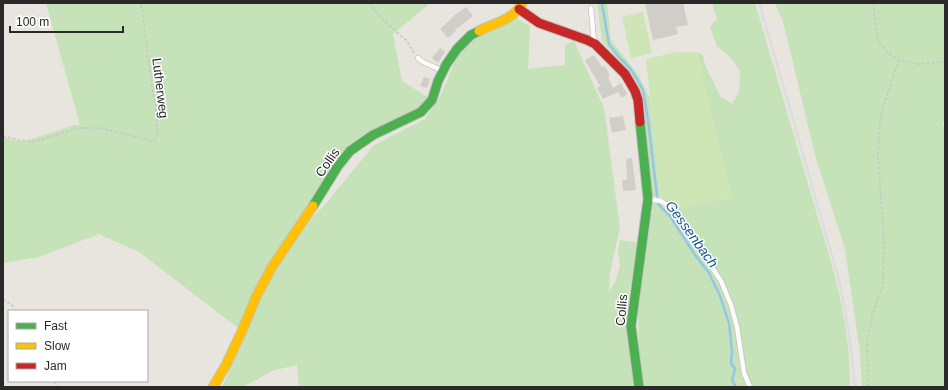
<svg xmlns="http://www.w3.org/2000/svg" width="948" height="390" viewBox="0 0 948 390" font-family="Helvetica,sans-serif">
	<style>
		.green { fill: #c5e2b8 }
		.pitch { fill: #cee6b6 }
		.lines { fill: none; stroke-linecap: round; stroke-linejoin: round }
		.stream { stroke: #94c7e6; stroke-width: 2.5 }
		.building { fill: #d0cec9 }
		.lane-casing { stroke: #c5c4c3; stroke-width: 6 }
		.fast-casing { stroke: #c5c4c3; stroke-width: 11 }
		.slow-casing { stroke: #c5c4c3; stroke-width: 11 }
		.jam-casing { stroke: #c5c4c3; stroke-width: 11 }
		.path { stroke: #c8c7c6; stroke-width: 1.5; stroke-dasharray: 3 2; stroke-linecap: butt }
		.lane { stroke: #fcfbfa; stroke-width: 4.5 }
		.fast { stroke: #4caf50; stroke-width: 9 }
		.slow { stroke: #ffc107; stroke-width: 9 }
		.jam { stroke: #c62828; stroke-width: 9 }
		.rail { stroke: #dddcde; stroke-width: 2.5 }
		.labels { text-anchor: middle; stroke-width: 3; stroke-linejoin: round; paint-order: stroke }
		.street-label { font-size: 13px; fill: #292929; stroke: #fff }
		.water-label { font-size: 14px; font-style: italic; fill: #115694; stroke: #fff }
	</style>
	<rect width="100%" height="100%" fill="#e8e5de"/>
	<path class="green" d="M46,3h381l1,2 -35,29 9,47 30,19 -94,66 -96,165 -103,-79 -40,-18 -60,23 -36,6v-126l9,3 14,1 48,-16h6z
		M597,3h10l4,37 28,36 11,23 10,97h-7l-20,-119 -31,-36z
		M712,3h43l78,266c3,12 6,23 8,34 6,27 9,56 9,84h-98l-6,-14 -7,-46 -6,-23 -11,-25 -46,-69 3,-3 52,-9 -34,-146 6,3 2,10 15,31 12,8 7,-11 1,-21 -8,-13 -15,-13 -7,-19 7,-8z
		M775,3h170v115l-2,6 2,8v255h-83l-2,-34 -15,-104 -30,-94 -31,-130z
		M515,17l15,9 -2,43 37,-4v-20l9,-4 30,67 16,120 -10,45 -1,19 7,-12 4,-15 -2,-13 2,-12 19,3 -10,48 -1,35 7,61h-336l-2,-22 -25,6 -29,16h-21l24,-53 14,-36 17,-29 31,-46 20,-22 46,-56 51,-26 17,-26 11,-27 8,-16 12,-12z
		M654,203c9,3 14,7 21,13l41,60 6,11 9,25 4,15 6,44 5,16h-102l-5,-32 -1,-52 14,-90 2,-1 -2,-4z"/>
	<path class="pitch" d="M643,12l9,41 -21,5 -9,-41z
		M677,52h20l35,146 -53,9 -3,3 -16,-14 -14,-137z"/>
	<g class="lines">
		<path class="stream" d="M600,3l2,1 7,40 10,13 11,11 7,11 6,11 5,30 10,84 12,12 25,39 14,18 11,23 9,27 3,28 -1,12 4,6 -3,11 4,7"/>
	</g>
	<path class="building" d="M645,3h38l5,22 -12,2 2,7 -25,6z
		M466,7l7,9 -18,14 1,1 -8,7 -8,-9 15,-14z
		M440,48l5,4 -7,11 -6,-5z
		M594,55l8,12 3,-1 5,10 -2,1 5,11 8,-5 6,11 -5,4 -4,-6 -15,7 -6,-11 3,-2 -15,-26z
		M424,77l6,2 -3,9 -7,-2z
		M623,116l3,14 -14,3 -3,-15z
		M632,158l4,32 -13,1 -1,-11h5l-1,-21z"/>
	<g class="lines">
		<defs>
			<path id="lane" d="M591,8l3,34
				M418,58l5,4 18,8
				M650,199l11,2 12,8 48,72 10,24 6,22 7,46 6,14"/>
			<path id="fast" d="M313,206l25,-40 12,-15 23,-16 48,-23 11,-12 6,-19 8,-16 11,-16 14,-14 8,-4
				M639,387l-8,-61 17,-127 -8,-77"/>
			<path id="slow" d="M479,31c15,-8 35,-11 43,-28
				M213,387l13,-22 16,-34 14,-34 16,-30 41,-61"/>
			<path id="jam" d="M519,9l20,14 48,17 8,4 30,30 10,17 3,9 2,22"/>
		</defs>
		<use href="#lane" class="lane-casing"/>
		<use href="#fast" class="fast-casing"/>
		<use href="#slow" class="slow-casing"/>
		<use href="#jam" class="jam-casing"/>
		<path class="path" d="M369,3l14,17 24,21 7,12
			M873,3l5,38 9,11 12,8 19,4 27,-2
			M3,136l15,4 16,2 44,-14h22l52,13 5,-4 -1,-27 -5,-30 -9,-71 -2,-6
			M3,299l9,6 3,6
			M54,381l3,6
			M868,387l-1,-45 5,-27 11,-30 1,-43 -6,-84 1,-28 3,-19 17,-51"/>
		<use href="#lane" class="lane"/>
		<use href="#fast" class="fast"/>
		<use href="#slow" class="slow"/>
		<use href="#jam" class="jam"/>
		<path class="rail" d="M759,3l28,95 53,186c7,34 12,68 15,103"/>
	</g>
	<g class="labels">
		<g class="street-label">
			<text transform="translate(161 88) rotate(83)" y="5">Lutherweg</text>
			<text transform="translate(327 162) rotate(-55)" y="5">Collis</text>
			<text transform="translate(621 310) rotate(-85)" y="5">Collis</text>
		</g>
		<g class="water-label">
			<text transform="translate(692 234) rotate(54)" y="5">Gessenbach</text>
		</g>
	</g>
	<rect width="948" height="390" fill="none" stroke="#292929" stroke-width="8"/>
	<rect x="8" y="310" width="140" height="72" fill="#ffffff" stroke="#a9a9a9"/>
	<rect x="16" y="323" width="20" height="6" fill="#4caf50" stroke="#a9a9a9"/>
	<text x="44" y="330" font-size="12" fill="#292929">Fast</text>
	<rect x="16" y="343" width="20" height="6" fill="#ffc107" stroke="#a9a9a9"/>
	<text x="44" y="350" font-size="12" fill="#292929">Slow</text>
	<rect x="16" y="363" width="20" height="6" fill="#c62828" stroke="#a9a9a9"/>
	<text x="44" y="370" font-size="12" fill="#292929">Jam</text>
	<path d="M10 26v6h113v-6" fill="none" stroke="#292929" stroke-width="2"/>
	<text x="16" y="26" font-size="12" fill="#292929" stroke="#ffffff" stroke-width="3" paint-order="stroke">100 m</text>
</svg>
